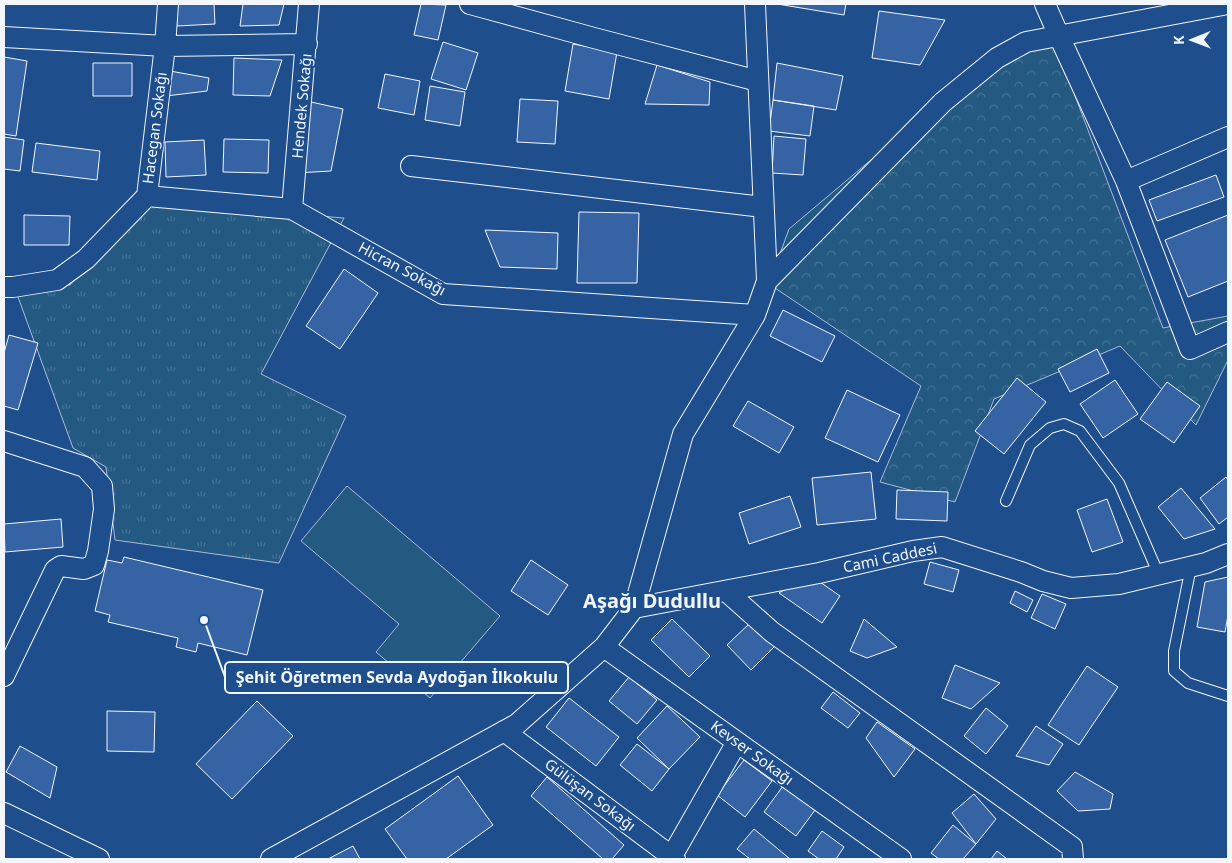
<svg xmlns="http://www.w3.org/2000/svg" width="1232" height="863" viewBox="0 0 1232 863" font-family="'Noto Sans',sans-serif">
	<style>
		.grass { fill: url(#grass-tufts); stroke: #a8bbd7 }
		.forest { fill: url(#forest-crowns); stroke: #a8bbd7 }
		.park { fill: #245a82; stroke: #a8bbd7 }
		.building { fill: #3563a3; stroke: #f2f6ff }
		.lines { fill: none; stroke-linecap: round; stroke-linejoin: round }
		.lane-casing { stroke: #f2f6ff; stroke-width: 12 }
		.street-casing { stroke: #f2f6ff; stroke-width: 22 }
		.lane { stroke: #1f4e8c; stroke-width: 10 }
		.street { stroke: #1f4e8c; stroke-width: 20 }
		.labels { text-anchor: middle; stroke-width: 4; stroke-linejoin: round; paint-order: stroke }
		.street-label { font-size: 15px; fill: #f2f6ff; stroke: #1f4e8c }
		.district-label { font-size: 20px; font-weight: bold; fill: #f2f6ff; stroke: #1f4e8c }
		.leader { fill: none; stroke: #f2f6ff; stroke-width: 2 }
		.callout-dot { fill: #f2f6ff; stroke: #1f4e8c; stroke-width: 2 }
		.callout { fill: #1f4e8c; stroke: #f2f6ff; stroke-width: 2 }
		.callout-label { font-size: 16px; text-anchor: middle; font-weight: bold; fill: #f2f6ff }
	</style>
	<defs>
		<pattern id="grass-tufts" width="24" height="20" patternUnits="userSpaceOnUse" patternTransform="scale(1.25)"><rect width="24" height="20" fill="#245a82"/><path d="M3 7l-1-3M5 7V3M7 7l1-3M15 17l-1-3M17 17v-4M19 17l1-3" fill="none" stroke="#447295"/></pattern>
		<pattern id="forest-crowns" width="20" height="18" patternUnits="userSpaceOnUse" patternTransform="scale(1.25)"><rect width="20" height="18" fill="#245a82"/><path d="M2 6a3 3 0 1 1 6 0M12 15a3 3 0 1 1 6 0" fill="none" stroke="#447295"/></pattern>
	</defs>
	<rect width="100%" height="100%" fill="#1f4e8c"/>
	<path class="grass" d="M136,201l208,17 -83,156 85,42 -67,147 -164,-23 -9,-73 -33,-19 -59,-162 56,-1z"/>
	<path class="forest" d="M1055,43l108,285 65,-12v44l-32,65 -76,-79 -126,53 -39,103 -75,-20 41,-96 -152,-102 20,-55 191,-161z"/>
	<path class="park" d="M347,486l153,130 -70,82 -54,-46 23,-28 -98,-83z"/>
	<path class="building" d="M177,4h37l1,20 -38,2z
		M243,4h41l-5,21 -39,1z
		M421,4l25,1 -8,35 -24,-5z
		M777,4h69l-2,11z
		M879,11l66,9 -25,45 -48,-7z
		M443,42l35,11 -12,37 -35,-11z
		M573,44l44,8 -8,47 -44,-8z
		M4,57l23,4 -11,75 -12,-2z
		M234,58l48,2 -12,36 -37,-1z
		M93,63h39v33h-39z
		M777,63l66,13 -7,34 -63,-10z
		M657,65l53,17 -1,23 -64,-1z
		M170,71l39,7 -2,13 -41,5z
		M385,74l35,7 -6,34 -36,-7z
		M430,86l35,6 -5,34 -35,-6z
		M520,99l38,2 -3,43 -38,-2z
		M773,100l41,6 -4,30 -41,-5z
		M311,102l32,7 -12,62 -35,2z
		M774,136l32,3 -3,36 -31,-2z
		M4,137l20,3 -4,31 -16,-2z
		M224,139l45,1 -1,33 -45,-1z
		M204,140l2,35 -40,2 -1,-35z
		M36,143l64,8 -3,29 -65,-8z
		M1216,175l8,22 -67,24 -8,-21z
		M579,212l60,1 -2,70h-60z
		M24,215l46,1 -1,29h-45z
		M1228,215v66l-40,16 -23,-57z
		M485,230l73,3 -1,36 -57,-2z
		M344,269l34,24 -38,56 -34,-23z
		M783,310l52,26 -13,26 -52,-26z
		M9,335l29,8 -20,67 -14,-4v-53z
		M1097,349l12,24 -39,19 -12,-23z
		M1017,378l29,24 -42,52 -29,-23z
		M1115,380l23,34 -35,24 -23,-34z
		M1167,382l33,24 -26,37 -34,-24z
		M847,390l53,25 -22,47 -53,-24z
		M748,401l46,26 -15,26 -46,-27z
		M871,472l5,47 -59,6 -5,-47z
		M1226,477l2,3v37l-9,7 -19,-26z
		M1181,488l34,41 -31,10 -26,-32z
		M897,490l51,2 -1,29 -51,-2z
		M790,496l11,31 -52,17 -10,-31z
		M1107,499l16,43 -31,10 -15,-42z
		M61,519l2,28 -58,5 -1,-28z
		M124,557l139,33 -16,65 -49,-12 -2,9 -20,-5 2,-9 -70,-16 2,-7 -15,-4 12,-51 15,3z
		M531,560l37,25 -20,30 -37,-24z
		M930,562l29,8 -6,22 -29,-8z
		M810,575l30,21 -18,27 -43,-30z
		M1228,577v38l-3,17 -28,-5 8,-45z
		M1015,591l18,9 -6,12 -17,-9z
		M1042,594l24,10 -11,25 -24,-11z
		M672,619l38,37 -21,21 -38,-37z
		M864,619l33,28 -30,11 -17,-7z
		M752,621l24,24 -25,25 -24,-25z
		M955,665l45,18 -29,26 -29,-11z
		M1087,666l31,21 -39,58 -31,-20z
		M629,677l28,23 -20,24 -28,-23z
		M833,692l27,21 -12,15 -27,-20z
		M569,698l50,39 -23,29 -50,-39z
		M257,701l36,35 -61,63 -36,-35z
		M667,706l33,31 -31,32 -32,-31z
		M986,708l22,18 -22,28 -22,-18z
		M107,711l48,1 -1,40 -47,-1z
		M877,722l38,27 -21,28 -28,-39z
		M1036,726l27,18 -14,21 -33,-9z
		M637,744l32,25 -17,22 -32,-26z
		M20,746l37,21 -7,31 -44,-26z
		M744,760l28,21 -27,36 -28,-22z
		M1075,772l38,22 -3,15 -32,2 -21,-20z
		M458,776l35,49 -47,34h-39l-22,-30z
		M547,777l77,68 -12,14h-9l-72,-63z
		M783,786l32,24 -19,26 -32,-24z
		M974,794l22,25 -20,25 -24,-31z
		M953,825l23,19 -13,15h-24l-8,-6z
		M754,829l36,30h-40l-13,-10z
		M822,831l22,16 -8,12h-17l-11,-8z
		M353,846l7,13h-32z
		M997,851l10,8h-16z"/>
	<g class="lines">
		<defs>
			<path id="lane" d="M1006,501l24,-56 20,-17 14,-4 16,7 39,52 40,92
				M1191,567l-17,84v20l14,12 40,13"/>
			<path id="street" d="M470,4l124,34 164,43
				M1045,4l14,32 67,145 64,168 38,-17
				M4,37l161,9 142,-2
				M411,166l352,41
				M1126,181l102,-44
				M147,196l145,13 151,85 312,21
				M292,209l17,-205
				M767,281l176,-179 54,-44 29,-16 202,-38
				M4,287h9l44,-7 29,-21 61,-63 18,-150 3,-42
				M4,441l81,26 17,19 2,23 -6,42 -4,14 -10,4 -23,-3 -6,4 -51,106
				M726,591l46,41 300,215 1,12
				M634,608l185,-35 94,-22 29,-4 79,25 22,9 28,7 48,-4 87,-21 22,-9
				M604,647l297,212
				M504,731l171,128
				M4,813l95,46
				M672,856l65,-114
				M271,859l246,-135 87,-77 30,-39 49,-174 72,-119 12,-34 -12,-277"/>
		</defs>
		<use href="#lane" class="lane-casing"/>
		<use href="#street" class="street-casing"/>
		<use href="#lane" class="lane"/>
		<use href="#street" class="street"/>
	</g>
	<g class="labels">
		<g class="street-label">
			<text transform="translate(302 106) rotate(-85)" y="5">Hendek Sokağı</text>
			<text transform="translate(155 128) rotate(-83)" y="5">Hacegan Sokağı</text>
			<text transform="translate(402 269) rotate(28)" y="5">Hicran Sokağı</text>
			<text transform="translate(890 558) rotate(-12)" y="5">Cami Caddesi</text>
			<text transform="translate(752 753) rotate(36)" y="5">Kevser Sokağı</text>
			<text transform="translate(590 795) rotate(37)" y="5">Gülüşan Sokağı</text>
		</g>
		<g class="district-label">
			<text x="652" y="608">Aşağı Dudullu</text>
		</g>
	</g>
	<path class="leader" d="M204 620L225 677"/>
	<circle class="callout-dot" cx="204" cy="620" r="5"/>
	<rect class="callout" x="225" y="662" width="343" height="31" rx="5"/>
	<g class="callout-label">
		<text x="397" y="683">Şehit Öğretmen Sevda Aydoğan İlkokulu</text>
	</g>
	<rect width="1232" height="863" fill="none" stroke="#f2f6ff" stroke-width="10"/>
	<g transform="translate(1192 40) rotate(269)" stroke="#1f4e8c" stroke-width="4" paint-order="stroke">
	<path d="M0-4L9 19L0 12L-9 19Z" fill="#f2f6ff"/>
	<text y="-8" font-size="14" font-weight="bold" text-anchor="middle" fill="#f2f6ff">K</text>
	</g>
</svg>
